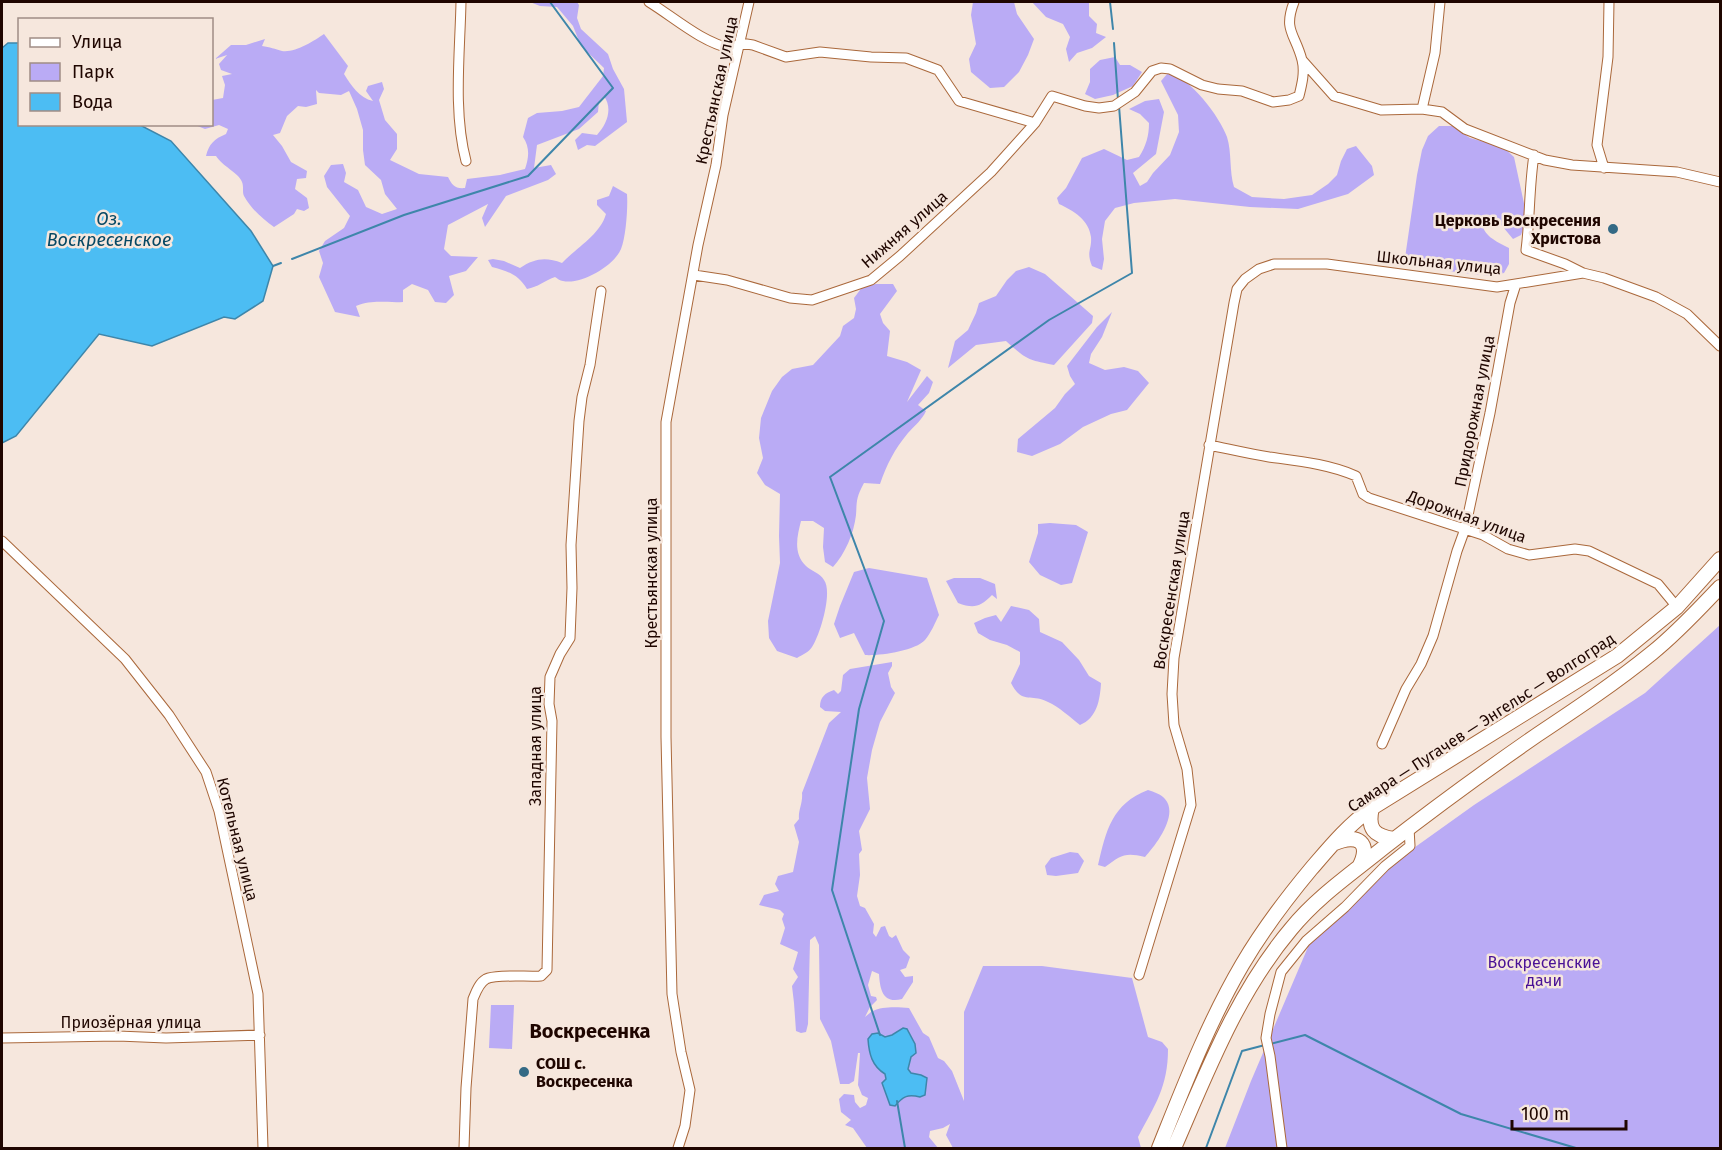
<svg xmlns="http://www.w3.org/2000/svg" width="1722" height="1150" viewBox="0 0 1722 1150" font-family="'Fira Sans',sans-serif">
	<style>
		.green { fill: #baabf5; fill-rule: evenodd }
		.water { fill: #4cbdf3; stroke: #3e86aa; stroke-width: 1.5 }
		.lines { fill: none; stroke-linecap: round; stroke-linejoin: round }
		.stream { stroke: #3e86aa; stroke-width: 2 }
		.minor-casing { stroke: #aa683b; stroke-width: 11 }
		.primary-casing { stroke: #aa683b; stroke-width: 16 }
		.minor { stroke: #fff; stroke-width: 9 }
		.primary { stroke: #fff; stroke-width: 14 }
		.poi-dot { fill: #346a85; stroke: #f6e7dd; stroke-width: 2 }
		.labels { text-anchor: middle; stroke-width: 5; stroke-linejoin: round; paint-order: stroke }
		.street-label { font-size: 16px; fill: #1f0600; stroke: #f6e7dd }
		.poi-label { font-size: 16px; font-weight: bold; fill: #1f0600; stroke: #f6e7dd; text-anchor: end }
		.park-label { font-size: 16px; fill: #491196; stroke: #f6e7dd }
		.water-label { font-size: 18px; font-style: italic; fill: #064864; stroke: #f6e7dd }
		.quarter-label { font-size: 20px; font-weight: bold; fill: #1f0600; stroke: #f6e7dd }
	</style>
	<rect width="100%" height="100%" fill="#f6e7dd"/>
	<path class="green" d="M530,2h47l2,3 -2,13 4,11 27,25 5,15 11,20 3,33 -32,24 -8,-1 -9,5 -3,-10 7,-7 15,2c10,-11 16,-26 7,-39l-5,5 -1,11 -19,17 -42,16 -3,23 17,-3 5,9 -8,6 -42,16 -21,31 -3,-9 6,-14 -40,21 -4,24 7,7 27,1 -12,14 -17,5 5,19 -8,8 -11,-1 -7,-12 -16,-6 -9,6v12c-18,1 -29,-3 -47,4l4,11 -25,-5 -16,-35 4,-14 -4,-12 6,-10 19,-13 6,-12 -23,-29 -3,-11 7,-11 12,-1 3,9 -2,9 14,8 8,17 16,7 15,-5 -12,-15 -4,-14 -16,-15 -2,-15v-20l-6,-21 -8,-18 -8,4 -22,-2 -3,-3 1,14 -11,3 -8,-1 -11,10 -7,17 -7,2 9,11 9,16 16,9 -1,7 -9,1 -2,10 12,9 2,10 -5,3 -7,-2 -3,5 -20,13c-11,-8 -23,-18 -30,-31 -2,-4 0,-9 -2,-14 -3,-9 -20,-16 -26,-26h-10c3,-12 8,-17 20,-22l2,-5 -9,-4 -14,4 -10,-4 17,-1v-24l11,-2 2,-13 -3,-9 10,-2 -11,-4 -2,-6 8,-9 -12,4 16,-14h15l19,-6 -3,7c8,1 13,3 20,5 13,2 32,-10 42,-17l24,32 -4,8c7,11 15,24 29,27l-7,-10 2,-5 14,-4 2,7 -5,11 6,20 12,14v15l-7,11 29,14 29,3c4,8 7,12 17,11l2,-9 33,-4 25,-6c4,-11 5,-22 -2,-32l5,-19 9,-5 25,-2 17,-4 24,-31 1,-8 -23,-22 -8,-20 -16,-19 -17,-1z
		M973,2h41l3,12 17,25 -6,16 -9,17 -15,15 -14,1 -19,-16 -2,-13 7,-15 -5,-29z
		M1032,2h57v14l8,8 -1,9 10,4 -14,11 -15,5 -8,9 -3,-13 4,-12 -7,-13 -17,-7z
		M1115,57l5,8h10l12,7 -9,14 -20,9 -18,4 -10,-5 5,-12v-13l10,-9z
		M1168,73c22,4 52,44 59,64 5,16 2,34 7,50l18,10 32,2 28,-4 16,-11 9,-9 4,-14 6,-12 9,-3 16,20 2,9 -26,19 -50,15 -48,-2 -75,-8 -41,4 -19,5 -10,13 -3,18 2,20 -2,11 -10,-4c-6,-15 0,-16 -1,-29 -2,-17 -17,-26 -32,-33l-2,-6 9,-10 16,-30 22,-9 23,11 12,-3c7,-11 10,-21 10,-34l-9,-9 -11,-5 16,-8 14,-2 5,13 -8,42 -23,19 7,13 7,-4 6,-9 17,-18 9,-23 -1,-17 -17,-34z
		M1439,126h13l18,12 33,9 11,10 11,51 -1,18 -3,9 -8,4 -15,-18 -16,-1c0,16 14,21 27,28v16l-5,9 -13,3 -52,-6 -27,-5 -7,-7 12,-83 5,-25 6,-14z
		M613,186l14,8c1,13 -1,43 -6,55 -7,17 -40,36 -58,32 -3,0 -6,-3 -8,-4 -11,4 -17,10 -28,12 -9,-15 -20,-18 -35,-22l-4,-7 5,-1 11,2 16,7c15,-10 26,-11 42,-5 14,-15 38,-28 44,-49l-9,-9v-5l12,-4z
		M1029,267l16,7 48,42 -1,7 -38,42c-27,-5 -28,-6 -48,-24l-30,4 -28,23 7,-27 13,-11 8,-17 3,-10 17,-7 11,-16 9,-9z
		M876,284h17l4,7 -17,23 3,9 7,8 -3,25 20,6 14,8 -14,32 20,-26 6,6 -4,11 -11,12 8,6c-4,9 -11,14 -18,22 -14,17 -21,31 -28,51l-16,-1c-8,15 -7,17 -8,32 -2,18 -11,39 -23,52l-8,-5 -2,-15 1,-19 -11,-7h-12c-4,16 -8,32 5,45 5,5 14,7 18,14 9,12 -4,55 -12,67 -3,5 -10,8 -15,11l-20,-7 -8,-13 -1,-17 12,-58 -1,-27 1,-42 -15,-9 -8,-12 6,-15 -4,-20 2,-20 11,-27 10,-14 10,-8 21,-4 27,-29 3,-10 11,-8 2,-9 -2,-11 9,-12z
		M1112,312l-10,25 -11,17 -2,9 16,7 19,-3 14,4 11,12 -22,27 -16,4 -28,13 -23,17 -28,12 -15,-4 1,-13 37,-31 10,-14 10,-10 -5,-8 -3,-10 30,-39z
		M1050,523l26,2 12,7 -16,51 -11,2 -21,-10 -11,-13 9,-29v-9z
		M869,568l58,10 12,37c-4,8 -8,18 -14,25 -10,11 -46,16 -60,15l-11,-22 -14,5 -6,-14 6,-18 14,-34z
		M954,578h26l15,6 2,15 -5,-4c-12,12 -18,14 -34,8l-12,-22z
		M1011,606l18,4 10,9 1,13 22,10 17,18 10,16 12,7c-1,17 -4,35 -21,42 -10,-8 -21,-18 -32,-23 -17,-9 -26,3 -37,-19l9,-19v-12l-13,-7 -17,-5 -12,-7 -4,-10 11,-5 11,-3 5,7z
		M1720,625v523h-495l26,-67 60,-141 51,-55 112,-80 171,-112z
		M892,662v4l-4,7 3,14 4,6 -15,29 -8,28 -5,28 3,31 -11,22 3,19 -3,4 1,21 -3,21 3,10 5,2 9,16 -1,9 3,4 5,-10 4,-1 4,10 3,2 4,-3 7,15 7,7 -4,11 -6,2 5,7 8,-1v6l-11,17c-19,5 -22,-9 -23,-25l-7,-3 -4,14 3,11 5,1 1,3 -7,7 -5,10c3,-2 5,-5 8,-6 9,-5 26,-4 36,-3l14,25 6,4 9,21 6,3 8,10 12,30v-89l19,-46h59l90,12 16,59 14,5 6,7c0,38 -13,56 -30,88l3,11h-188l-7,-13 4,-11 -7,4 -13,3 -1,6 9,11h-71l-14,-20 -8,-3 6,-5 -10,-8 -2,-13 5,-5 10,1 1,7 5,6 6,-3 2,-7 -6,-3 -4,-10 2,-32h-2l-4,28 -5,3h-9l-9,-43 -11,-22 -1,-74 -4,-9 -5,4 -2,84 -2,8 -5,1 -5,-2 -2,-28 -2,-17 6,-9 -5,-8 5,-17 -18,-8 5,-16 -3,-9 2,-5 -4,-4 -21,-5 5,-10 15,-4 -4,-7 3,-8 15,-4 6,-30 -5,-17 5,-6c-1,-9 4,-16 3,-26l27,-70 12,-11 -16,-1 -5,-4c0,-10 5,-14 14,-17l4,4 3,-3 2,-16 7,-6zM903,1028l4,1 8,15 1,9 -5,3 -3,12 3,5 10,2 -1,22c-12,-3 -17,-1 -25,9l-10,-32 -5,-3 -2,-38 7,4 7,-2z
		M1148,790c6,2 13,4 17,9 14,16 -9,46 -20,58 -20,-5 -24,-2 -40,10l-7,-2c8,-35 14,-61 50,-75z
		M1070,852l8,1 6,8 -6,12 -22,3 -9,-1 -2,-9 6,-8z
		M491,1005h23l-2,44 -23,-1z"/>
	<path class="water" d="M8,43h11l1,81 120,1 31,16 80,90 22,35 -10,35 -28,18 -11,-2 -72,29 -53,-12 -83,102 -14,7v-395z
		M903,1028l4,1 8,15 1,9 -5,4 -3,12 3,4 10,2 6,3 -2,17 -5,2c-12,-3 -17,-1 -25,9l-5,-1 -8,-22 4,-4 -1,-5c-13,-8 -16,-20 -17,-35l4,-5 6,-1 7,4 7,-2z"/>
	<g class="lines">
		<path class="stream" d="M1110,2l3,27
			M1114,43l4,57
			M292,259l112,-44 124,-39 85,-88 -63,-86
			M273,266l8,-3
			M880,1035l-48,-145 27,-181 25,-88 -54,-144 219,-157 83,-47 -13,-167
			M1270,1044l35,-9 156,79 115,34
			M897,1101l8,47
			M1206,1148l36,-97 23,-6"/>
		<defs>
			<path id="minor" d="M461,2c-1,51 -8,110 5,159
				M649,2c26,16 52,40 83,47l8,-6 13,2 33,12 34,-5 51,5 35,1 32,12 21,31 76,22
				M1302,60l32,36 47,14 41,-1 20,3 23,17 80,31 27,5 105,7 43,10
				M1422,109l13,-56 5,-51
				M1534,155c-5,32 -4,64 -8,95l39,14 18,9
				M1604,168l-7,-23 11,-88 1,-55
				M694,275l33,5 63,18 22,2 59,-20 29,-24 91,-84 44,-49 17,-27 33,10 14,2 15,-2 21,-14 17,-21 9,-3 9,1 32,16 16,4 24,2 31,11 16,-2 10,-4c3,-12 6,-24 3,-36 -7,-27 -19,-29 -8,-58
				M1209,445c20,4 40,9 60,12 29,4 60,7 87,19l7,18 6,4 114,37 25,14 21,6 46,-6 14,2 69,33 19,23
				M2,541l123,118 44,56 37,57 13,39 39,183 5,154
				M1382,744l24,-55 15,-25 12,-28 24,-85 8,-22 25,-116 20,-110 6,-19
				M1139,975l52,-170 -4,-36 -13,-44 -2,-31 2,-36 60,-355 3,-14 8,-10 14,-10 15,-5h53l170,23 86,-14 21,5 52,19 31,17 33,32
				M2,1038l116,-2 48,2 94,-3
				M464,1148l2,-60 7,-89c3,-7 6,-16 13,-20 10,-5 42,-2 55,-3l6,-6 5,-249 -3,-17 1,-27 10,-23 10,-16 2,-50 -1,-43 8,-124 3,-24 8,-32 11,-74
				M678,1148l7,-22 5,-36 -9,-38 -9,-58 -6,-257v-315l32,-177 18,-80 7,-50 26,-113
				M1282,1148l-12,-92 -4,-18 4,-24 11,-42 25,-31 39,-34 40,-41 25,-20 -1,-18"/>
			<path id="primary" d="M1372,808c-5,21 2,28 22,31
				M1335,843c23,-10 37,0 24,24
				M1159,1148c25,-62 49,-125 83,-183 20,-34 44,-66 69,-96 19,-22 37,-44 61,-61l245,-152 60,-49 43,-48
				M1174,1148c33,-76 63,-155 117,-219 26,-32 60,-55 92,-81 50,-39 102,-77 154,-113 39,-26 78,-52 115,-82 25,-20 46,-43 68,-66"/>
		</defs>
		<use href="#minor" class="minor-casing"/>
		<use href="#primary" class="primary-casing"/>
		<use href="#minor" class="minor"/>
		<use href="#primary" class="primary"/>
	</g>
	<g class="poi-dot">
		<circle cx="1613" cy="229" r="6"/>
		<circle cx="524" cy="1072" r="6"/>
	</g>
	<g class="labels">
		<g class="street-label">
			<text transform="translate(716 90) rotate(-78)" y="6">Крестьянская улица</text>
			<text transform="translate(904 229) rotate(-41)" y="6">Нижняя улица</text>
			<text transform="translate(1439 262) rotate(6)" y="6">Школьная улица</text>
			<text transform="translate(1474 411) rotate(-79)" y="6">Придорожная улица</text>
			<text transform="translate(1467 516) rotate(20)" y="6">Дорожная улица</text>
			<text transform="translate(651 573) rotate(-90)" y="6">Крестьянская улица</text>
			<text transform="translate(1171 590) rotate(-81)" y="6">Воскресенская улица</text>
			<text transform="translate(1481 722) rotate(-33)" y="6">Самара — Пугачев — Энгельс — Волгоград</text>
			<text transform="translate(535 746) rotate(-90)" y="6">Западная улица</text>
			<text transform="translate(238 839) rotate(76)" y="6">Котельная улица</text>
			<text x="131" y="1028">Приозёрная улица</text>
		</g>
		<g class="poi-label">
			<text x="1601" y="226">Церковь Воскресения<tspan x="1601" dy="18">Христова</tspan></text>
			<text x="536" y="1069" text-anchor="start">СОШ с.<tspan x="536" dy="18">Воскресенка</tspan></text>
		</g>
		<g class="park-label">
			<text x="1544" y="968">Воскресенские<tspan x="1544" dy="18">дачи</tspan></text>
		</g>
		<g class="water-label">
			<text x="109" y="225">Оз.<tspan x="109" dy="21">Воскресенское</tspan></text>
		</g>
		<g class="quarter-label">
			<text x="590" y="1038">Воскресенка</text>
		</g>
	</g>
	<rect width="1722" height="1150" fill="none" stroke="#1f0600" stroke-width="6"/>
	<rect x="18" y="18" width="195" height="108" fill="#f6e7dd" stroke="#a08d85" stroke-width="1.5"/>
	<rect x="30" y="38" width="30" height="9" fill="#ffffff" stroke="#a08d85" stroke-width="1.5"/>
	<text x="72" y="48" font-size="18" fill="#1f0600">Улица</text>
	<rect x="30" y="63" width="30" height="18" fill="#baabf5" stroke="#a08d85" stroke-width="1.5"/>
	<text x="72" y="78" font-size="18" fill="#1f0600">Парк</text>
	<rect x="30" y="93" width="30" height="18" fill="#4cbdf3" stroke="#a08d85" stroke-width="1.5"/>
	<text x="72" y="108" font-size="18" fill="#1f0600">Вода</text>
	<path d="M1512 1120v9h114v-9" fill="none" stroke="#1f0600" stroke-width="3"/>
	<text x="1521" y="1120" font-size="18" fill="#1f0600" stroke="#f6e7dd" stroke-width="4.5" paint-order="stroke">100 m</text>
</svg>
